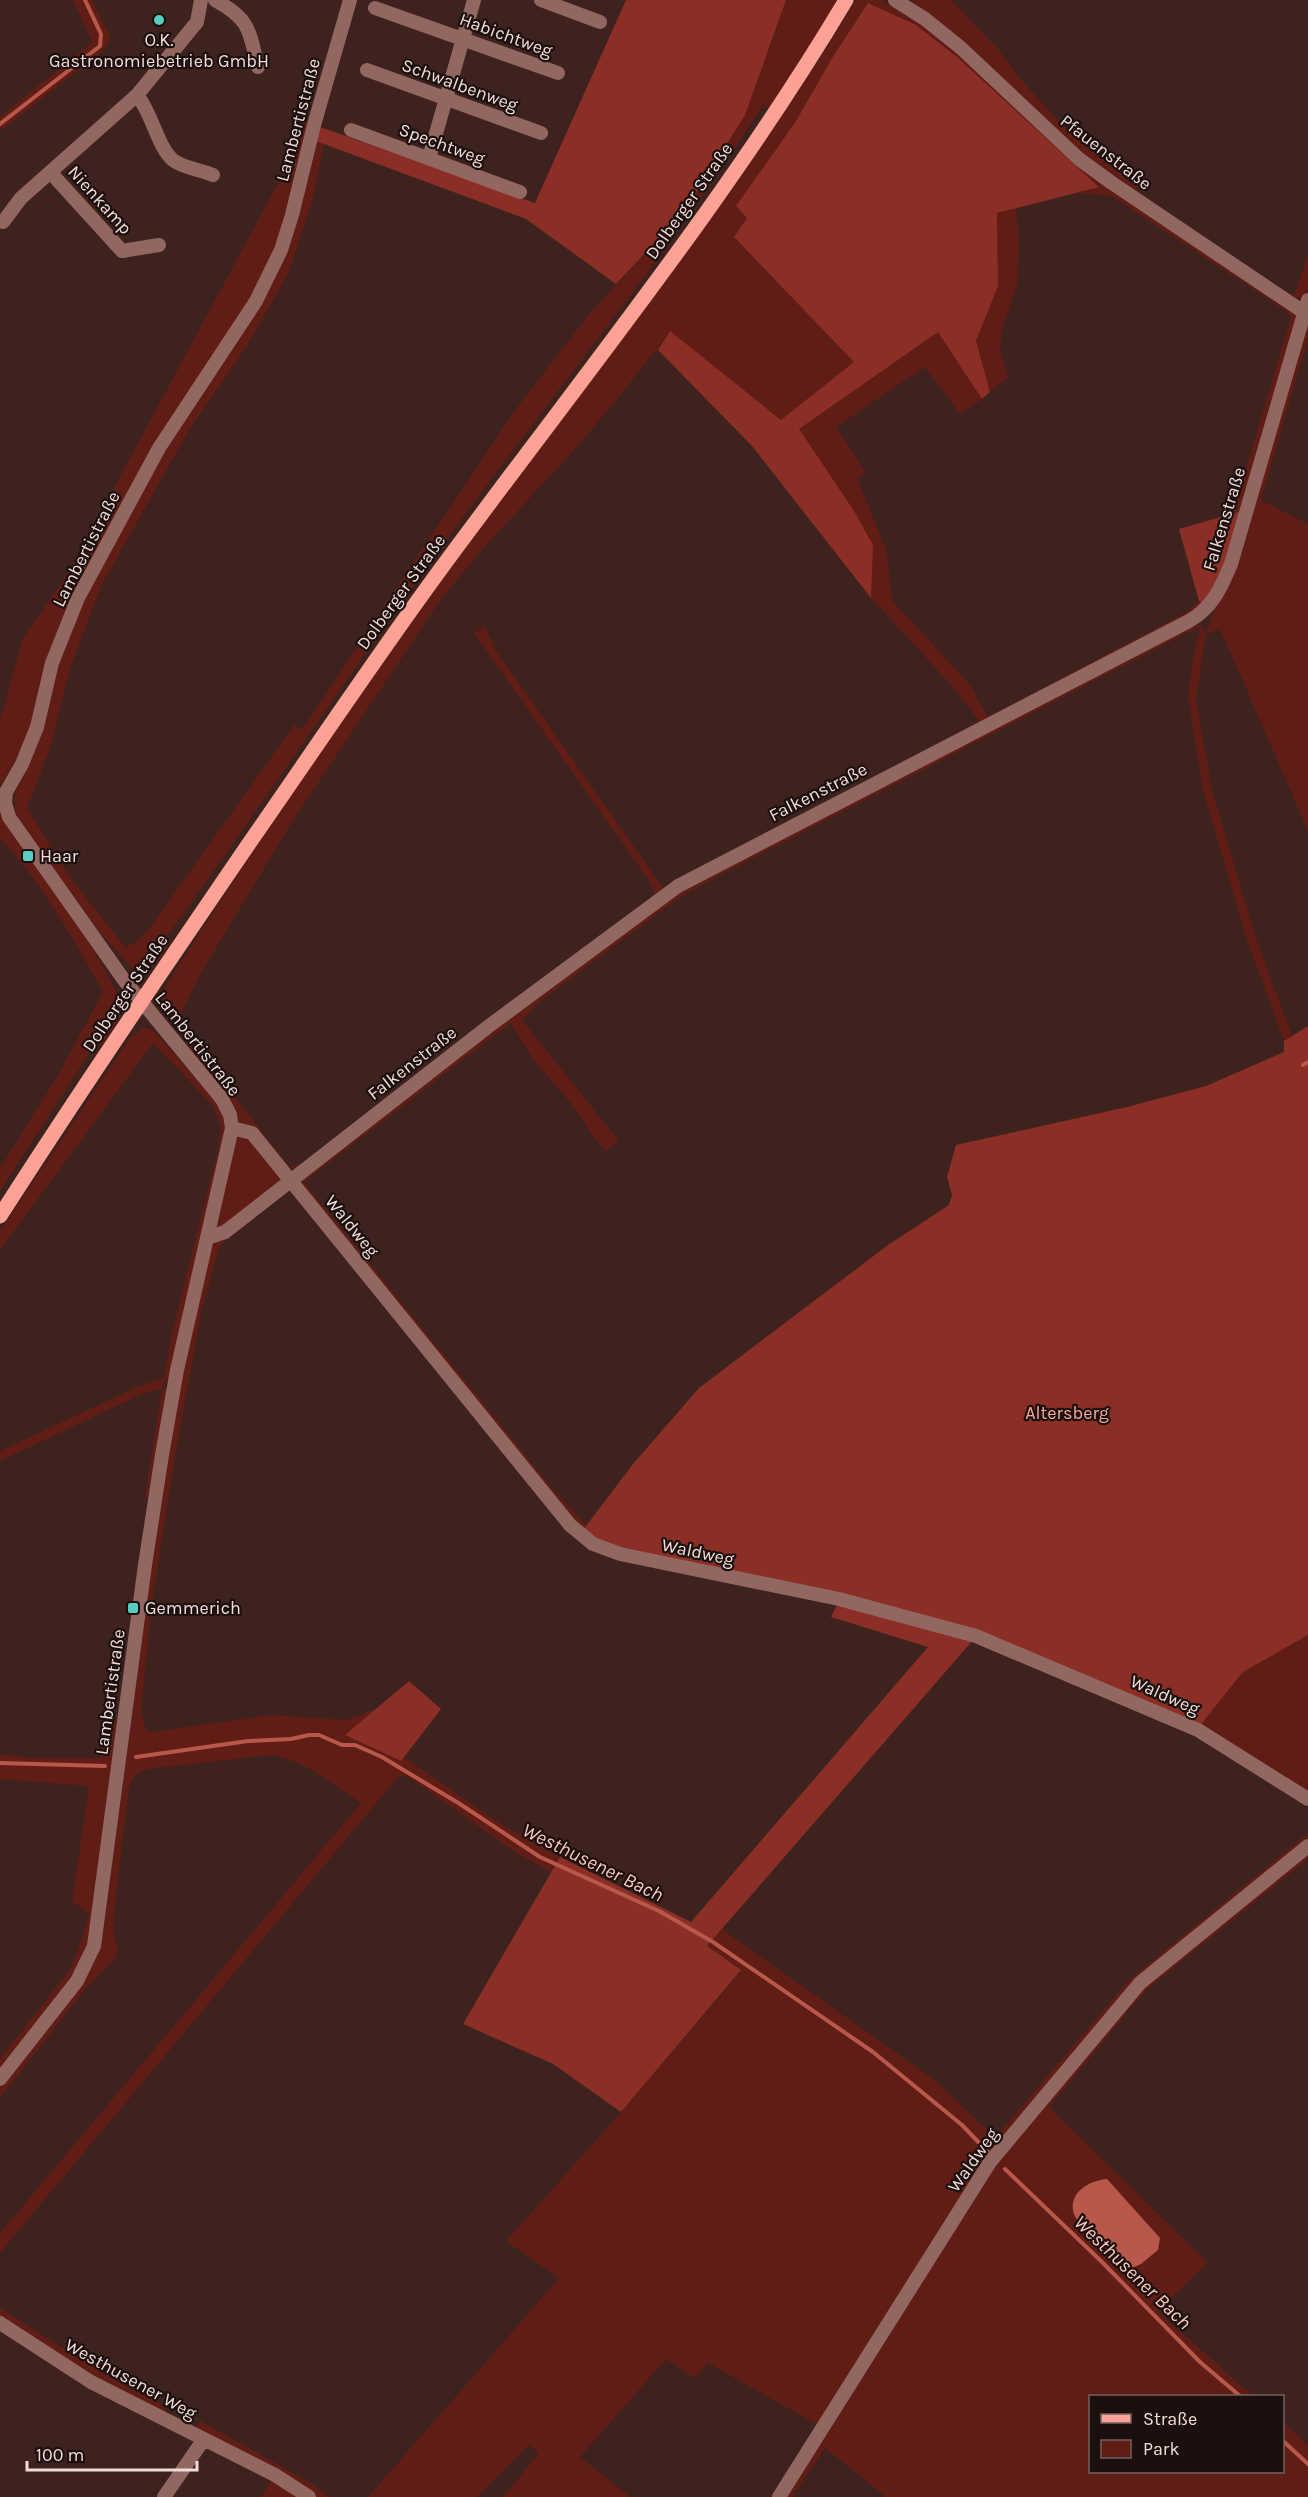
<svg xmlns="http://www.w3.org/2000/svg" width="1308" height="2497" viewBox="0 0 1308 2497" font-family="Karla,sans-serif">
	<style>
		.green { fill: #601d16 }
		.forest { fill: #8b2f26 }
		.water { fill: #b8584b }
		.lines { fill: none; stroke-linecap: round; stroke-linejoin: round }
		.stream { stroke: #b8584b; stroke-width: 4 }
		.minor { stroke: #936761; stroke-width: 14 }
		.major { stroke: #fba295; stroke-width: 15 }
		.poi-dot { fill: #57cec1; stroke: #1c100e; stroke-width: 2 }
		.labels { text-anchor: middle; stroke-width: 4.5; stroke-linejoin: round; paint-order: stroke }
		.street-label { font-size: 18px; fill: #f0ddda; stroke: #1c100e }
		.poi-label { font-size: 18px; fill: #f0ddda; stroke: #1c100e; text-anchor: start }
		.park-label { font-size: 18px; fill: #f7a99d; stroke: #1c100e }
		.water-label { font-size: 20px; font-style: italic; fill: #fcc6be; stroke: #1c100e }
	</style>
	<rect width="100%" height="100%" fill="#3e221e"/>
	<path class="green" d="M73,0h19l17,34v9l-10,11 -99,77v-14l92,-75z
		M786,0h52l-68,109 -7,-4c-90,142 -197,273 -297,408 -103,140 -199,285 -301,426l5,4 -22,31 -5,2 -6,-2 -37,-41 -75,-104 -10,-17v-19l13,-27 29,-102 27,-64 80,-149 98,-147 54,-163 8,3 -11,54 -24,74 -42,74 -58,84 -88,156 -31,83 -19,77 -24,62 45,72 53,67 11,-5 13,-13 145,-204 8,5 210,-316 78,-101 94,-101 88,-170z
		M856,0h25l62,38 125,117v4l-111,-102 -41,-32 -48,-22 -36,55 -36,63 -60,85 11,12 -13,19 121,125 -73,58 -113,-89 -11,19 -4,2 -31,40 -48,57 -87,94 -45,53 -149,223 -92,152 -23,46 51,74 59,76 14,-4 352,-268 -6,-14 -175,-248 11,-7 11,25 168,238 105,-58 1,2 -115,62v3l-353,268 -8,3 -5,-2 -50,-45 -13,-26 -34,-45 -27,-43 -3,-11 2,-8c120,-190 250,-373 384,-553 105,-143 217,-283 308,-436z
		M911,0h40l48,50 19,26 41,46 77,65 7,13 -43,-31 -135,-125z
		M298,120l10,3 -12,56 -21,70 -24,48 -153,254 -66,172 -16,36 -16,27v-66l23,-82 44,-63 210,-390 11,-11z
		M1080,170h5l209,141 3,6 -55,194 -9,2 58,-196 -4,-5 -14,-10 -162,-106 -34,-3 21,-6z
		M1016,208l3,25 -1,48 -15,45 -3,23 8,28 -18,15 -14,-51 22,-55 -1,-73z
		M1308,255v33l-4,8 -9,3 -27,-18 26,15z
		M1308,325v13l-47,162 47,24v307l-88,-202 -14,6 -10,63 16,92 44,148 36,98 -8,5 -38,-104 -43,-147 -15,-93 4,-33 8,-38 -491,255 -33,19 -137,102 -17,18 97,121 -13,10 -15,-17 -13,-22 -45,-53 -22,-36 -205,157 -1,4 247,304 34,37 -3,5 -12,-10 -268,-332v-12l379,-287 512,-266 7,3 5,8z
		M939,331l43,68 -22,15 -35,-47 -89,60 30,46 -9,5 30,74 5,48 78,85 18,32 199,-105 12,-11 5,4 -13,11 -210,108 -27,-36 -83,-90 2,-53 -19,-34 -56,-81z
		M0,813l76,107 44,77 1,17 -19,32 -6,-3 -96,148v-23l58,-93 45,-83c-30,-54 -61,-109 -103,-154z
		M142,1028l10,1 65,73 7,18 1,19 -57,242 -5,1 -1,7h5l-16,108h-6l17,-108 -20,5 -142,67v-10l139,-65 25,-8 7,-42 48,-190 2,-20 -8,-20 -60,-63 -153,207v-19l129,-191z
		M249,1135l35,45 -60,49 -8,-1 20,-87 3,-5z
		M230,1234l-11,14 -18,65 -26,143 -24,153 -10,101 5,20 5,2 121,-17 74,5 30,-11 -31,26 56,26 3,-4 95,66 61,34 -9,15 -36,-20 -109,-77 -8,2 -398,476v-20l361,-430c-27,-18 -56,-42 -89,-48l-124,14 -13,6 -6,12 -15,126v21l4,17 -3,8 -29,29 -86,110v-11c36,-45 90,-98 103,-154l60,-451 20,-112 28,-126z
		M1308,1635v159l-110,-66 45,-56z
		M106,1721l14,1 -29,211c-17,53 -57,94 -91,137v-11l68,-87 10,-21 11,-37 -17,-13 17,-115 -89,-7v-25l31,4h69z
		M1308,1833v9l-170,139 -138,163 -182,281 -110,-62 -14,15 -28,-19 -86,98 50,40h-127l36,-44 -10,-8 -52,52h-109l191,-219 -53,-37 115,-129 120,-141 -34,-25 15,-17 214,152 59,57 134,-158z
		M1308,1849v10l-162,131 -97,117 159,156 -51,48 96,85h-163v76h192l1,-50 25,23v52h-422l-61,-49 -33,49h-9l208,-331 150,-180z
		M0,2308l88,56 49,28 10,1 20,17 -2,3 -71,-35 -94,-60z
		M201,2421l113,64 14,12h-12l-9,-7 -112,-62z
		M272,2479l30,18h-41z"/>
	<path class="forest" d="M626,0h160l-41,115 -61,97 -68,72 -90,-65 -210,-78 4,-14 215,76z
		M868,3l48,22 41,32 142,130 -102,26 1,73 -22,55 14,51 -8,7 -44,-67 -139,97 55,82 19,34 -2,53 -119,-152 -94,-96 12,-19 111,89 73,-58 -120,-125 13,-19 -11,-12 60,-85 36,-63z
		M1242,511l-15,52 -23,42 -5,-4 -20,-72z
		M1308,1026v609l-65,37 -45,56 -224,-89 -267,307 34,24 -120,142 -68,-48 -90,-40 97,-167 131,65 237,-275 -97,-30 7,-14 -218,-52 -23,-9 -14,-12 50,-66 66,-76 189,-143 61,-40 3,-10 -5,-18 9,-32 171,-38 79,-21 78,-34v-11z
		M409,1681l32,28 -40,52 -56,-26z"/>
	<path class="water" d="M1107,2179l53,59 -2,12 -17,14 -11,5c-15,-8 -13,-19 -24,-28 -6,-5 -14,-7 -20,-12 -27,-22 -9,-47 21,-50z"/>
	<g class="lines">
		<path class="stream" d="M0,124l100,-78 1,-12 -16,-34
			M1303,1065l5,-3
			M136,1757l112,-16 43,-2 18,-4h10l23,10h13l27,12 78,47 80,53 119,54 54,31 160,110 89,73 26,27
			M0,1763l105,3
			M1005,2169l97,93 98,100 40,34
			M1282,2440l26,24"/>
		<path class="minor" d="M215,0c35,19 34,30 43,67
			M541,0l59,22
			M895,0l30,19 36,29 118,111 33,24 196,132
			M375,8l183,65
			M367,70l174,63
			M137,95c15,18 21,53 36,65 10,8 28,10 40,15
			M351,130l169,62
			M429,158l45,-158
			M51,173l71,78 37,-6
			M3,222l18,-24 116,-103 60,-73 4,-22
			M232,1128l20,5 318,392 23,19 27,10 219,45 137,37 222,94 110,69
			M207,1238l18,-6 264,-206 189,-140 511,-265c23,-13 32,-33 42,-57l77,-264
			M0,2079l77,-98 17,-35 51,-381 17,-110 15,-85 55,-242 -2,-13 -8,-16 -98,-119 -115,-163 -4,-14 1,-11 16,-28 15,-37 15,-64 26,-65 81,-150 97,-147 25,-51 11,-35 22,-90 36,-125
			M0,2323l91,59 184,93 34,22
			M164,2497l40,-58
			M779,2497l211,-335 150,-179 168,-137"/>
		<path class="major" d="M0,1216c80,-125 164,-248 248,-371 64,-92 126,-185 192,-275 138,-188 287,-370 406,-570"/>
	</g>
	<g class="poi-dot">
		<circle cx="159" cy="20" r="6"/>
		<rect x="22" y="850" width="12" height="12" rx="3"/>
		<rect x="127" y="1602" width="12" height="12" rx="3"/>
	</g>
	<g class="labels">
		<g class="street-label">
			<text transform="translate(506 35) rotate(20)" y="6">Habichtweg</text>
			<text transform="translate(460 85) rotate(20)" y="6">Schwalbenweg</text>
			<text transform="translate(298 120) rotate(-75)" y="6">Lambertistraße</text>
			<text transform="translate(442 144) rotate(20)" y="6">Spechtweg</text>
			<text transform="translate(1106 152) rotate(38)" y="6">Pfauenstraße</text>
			<text transform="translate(100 200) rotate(48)" y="6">Nienkamp</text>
			<text transform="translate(689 201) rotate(-55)" y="6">Dolberger Straße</text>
			<text transform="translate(1224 519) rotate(-73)" y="6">Falkenstraße</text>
			<text transform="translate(86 549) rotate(-63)" y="6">Lambertistraße</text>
			<text transform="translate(401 592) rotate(-54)" y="6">Dolberger Straße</text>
			<text transform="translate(818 792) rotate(-27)" y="6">Falkenstraße</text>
			<text transform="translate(125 993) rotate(-56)" y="6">Dolberger Straße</text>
			<text transform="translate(198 1044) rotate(52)" y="6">Lambertistraße</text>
			<text transform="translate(412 1063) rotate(-38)" y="6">Falkenstraße</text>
			<text transform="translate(352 1226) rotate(51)" y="6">Waldweg</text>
			<text transform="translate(698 1552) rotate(12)" y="6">Waldweg</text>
			<text transform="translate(110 1692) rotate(-82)" y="6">Lambertistraße</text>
			<text transform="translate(1165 1695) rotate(24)" y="6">Waldweg</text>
			<text transform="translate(973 2160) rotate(-55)" y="6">Waldweg</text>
			<text transform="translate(131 2379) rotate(29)" y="6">Westhusener Weg</text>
		</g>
		<g class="poi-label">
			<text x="159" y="46" text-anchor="middle">O.K.<tspan x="159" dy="21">Gastronomiebetrieb GmbH</tspan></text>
			<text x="40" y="862">Haar</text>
			<text x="145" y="1614">Gemmerich</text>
		</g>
		<g class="park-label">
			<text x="1067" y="1419">Altersberg</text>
		</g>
		<g class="water-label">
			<text transform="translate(593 1862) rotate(26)" y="7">Westhusener Bach</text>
			<text transform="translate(1133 2272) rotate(44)" y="7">Westhusener Bach</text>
		</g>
	</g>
	<rect x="1089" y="2395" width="195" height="78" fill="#1c100e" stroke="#716260" stroke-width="1.5"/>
	<rect x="1101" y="2414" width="30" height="9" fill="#fba295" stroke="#716260" stroke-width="1.5"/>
	<text x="1143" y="2425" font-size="18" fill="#f0ddda">Straße</text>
	<rect x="1101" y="2440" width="30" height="18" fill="#601d16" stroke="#716260" stroke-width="1.5"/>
	<text x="1143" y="2455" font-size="18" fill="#f0ddda">Park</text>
	<path d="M27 2461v9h170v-9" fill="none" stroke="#f0ddda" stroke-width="3"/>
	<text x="36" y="2461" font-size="18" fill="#f0ddda" stroke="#1c100e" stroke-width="4.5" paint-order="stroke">100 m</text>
</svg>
